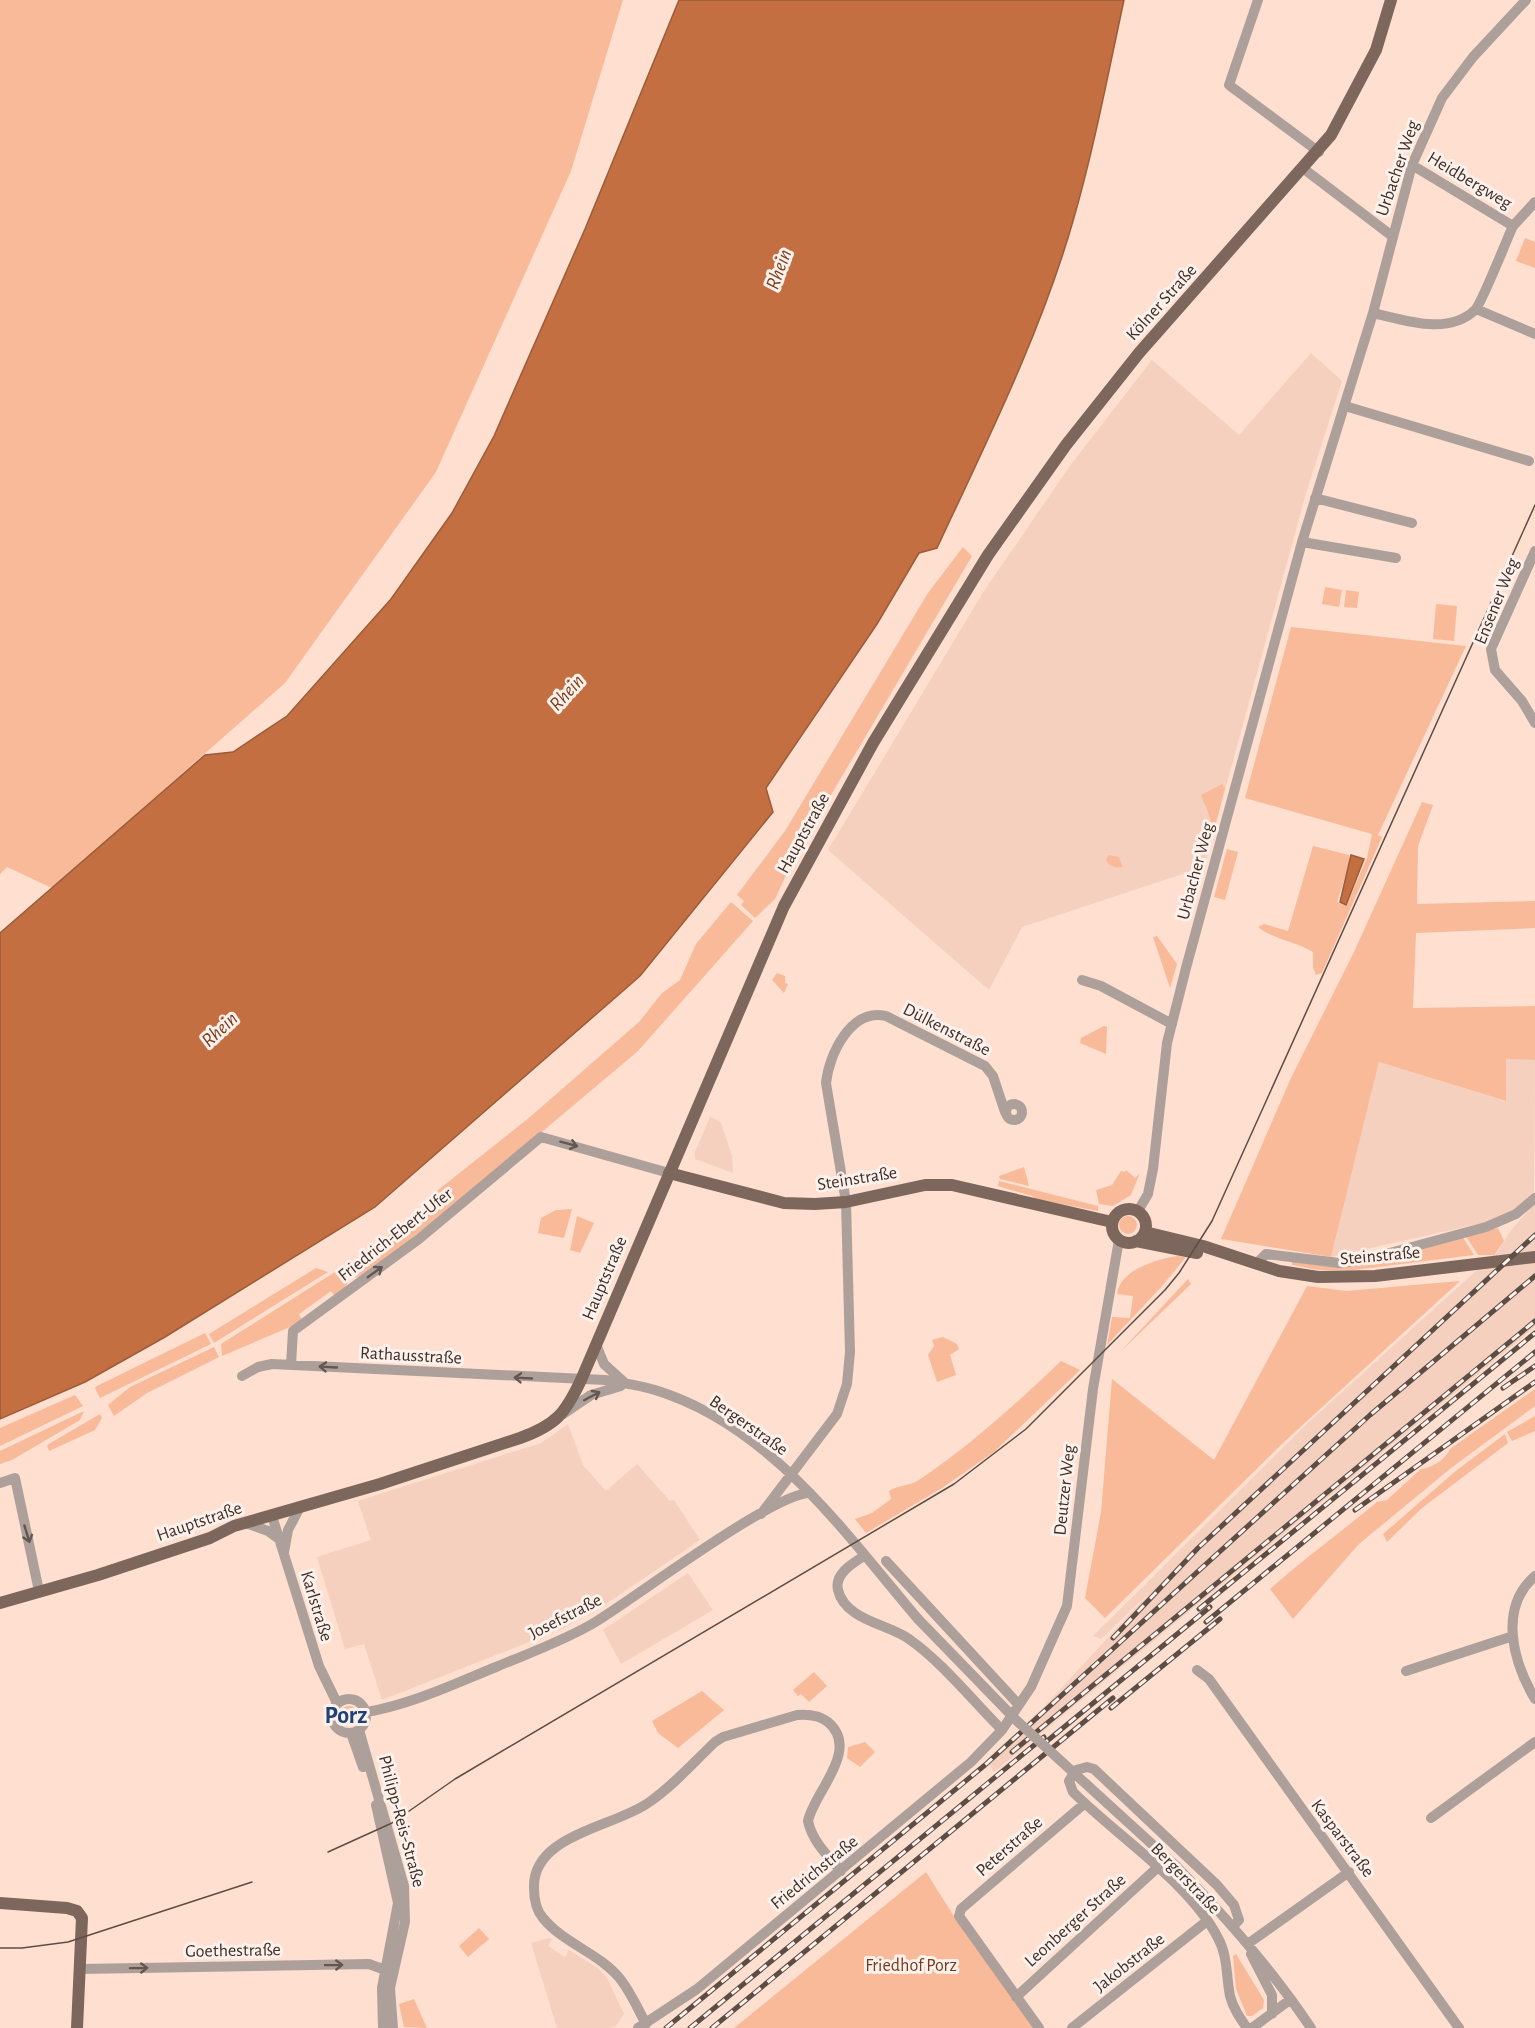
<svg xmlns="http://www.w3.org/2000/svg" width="1535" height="2028" viewBox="0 0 1535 2028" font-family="'Alegreya Sans',sans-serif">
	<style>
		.built { fill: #f5d0be }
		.green { fill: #f9ba9a }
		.water { fill: #c46f41; stroke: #9b5c3a; stroke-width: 1.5 }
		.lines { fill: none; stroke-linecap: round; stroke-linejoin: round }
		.minor { stroke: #ada09a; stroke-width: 10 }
		.major { stroke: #7d665b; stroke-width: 12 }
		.tram { stroke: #5c4d45; stroke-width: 1.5 }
		.rail-casing { stroke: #5c4d45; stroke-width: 5 }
		.rail { stroke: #fef1eb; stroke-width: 3; stroke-dasharray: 9; stroke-linecap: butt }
		.minor-bridge { stroke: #ada09a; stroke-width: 10 }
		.oneway { stroke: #645751 }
		.labels { text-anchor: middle; stroke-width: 6; stroke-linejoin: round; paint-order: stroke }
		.street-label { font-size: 18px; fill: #3c302a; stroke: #fef1eb }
		.park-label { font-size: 18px; fill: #753c1c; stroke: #fef1eb }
		.water-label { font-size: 20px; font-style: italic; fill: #783e1e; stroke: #fef1eb }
		.district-label { font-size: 24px; font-weight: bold; fill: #1e4277; stroke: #fef1eb }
	</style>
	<rect width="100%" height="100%" fill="#fedfd0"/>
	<path class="built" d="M1311,353l31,28 -36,112 -102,374 -182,60 -33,63 -161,-140 156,-259 88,-128 80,-103 87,75z
		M1506,1059l29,1 -1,134 -17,15 -26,12 -160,36 48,-195 126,39z
		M710,1117l10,4 3,8 9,27 1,17 -38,-14v-7z
		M1535,1203v124l-541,445 -8,-12 58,-53 104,-113 -47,45 -8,-3 215,-213 190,-172 14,-22z
		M568,1424l15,41 23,26 31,-27 33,37 4,-1 26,40 -94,64 -44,25 -180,71 -18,-56 -19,5 -28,-92 54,-17 -13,-39 183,-58z
		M688,1573l25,37 -92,54 -18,-34z
		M549,1938l3,1 -4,7 17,11 4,-7 30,19 8,9 17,36 -8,12 -6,2h-53l-26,-85z"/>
	<path class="green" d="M0,0h623l-52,171 -135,301 -151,211 -233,205 -45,-21 -7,7z
		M1525,238l10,4v26l-19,-7z
		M963,547l9,9 -177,300 -20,43 -20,19 -14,-13 3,-4 -7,-6 48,-64 143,-238z
		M1325,587l17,3 -3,17 -17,-3z
		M1346,590l13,2 -2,16 -13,-1z
		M1436,604l21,2 -3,35 -21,-2z
		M1291,627l175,19 -88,189 4,2 -60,136 -6,2 -3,-8v-15c-19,-11 -38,-12 -55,-25l6,-3 24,7 25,-85 36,9 1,7 -13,40 9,4 21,-48 5,-24 -127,-36z
		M1222,784l3,4 -12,46 -4,-12 2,-2 -10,-25z
		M1422,802l11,3 -15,41 -1,58 118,-3v27l-119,5 -3,75 122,-2v54l-29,-1v42l-127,-39 -48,195 -110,-18 70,-161 63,-126z
		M1227,849l11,3 -13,48 -11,-3z
		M1109,855l10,2 4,10c-6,2 -15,-1 -17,-8z
		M731,902l22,19 -115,130 -165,139 -109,86 -9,2 36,-46 35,-25 7,-13 97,-77 109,-95 23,-29 18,-13 16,-36z
		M1157,936l20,28 -7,24 -17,-51z
		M777,973l8,3v7l3,1 -4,9 -12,-13z
		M1104,1026l3,1 -1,27 -26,-11 1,-5z
		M1024,1167l5,19 -29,-7 -1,-3z
		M1126,1170l9,8 5,-5 -9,22 -18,11 -14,-2 -3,-14 16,-5 9,-14 4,1z
		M999,1181l99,25v5l-63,-12 -3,-3 -34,-10z
		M572,1209l-8,29 -26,-5 3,-15 15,-8z
		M1119 1225a9 9 0 1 1 18 0a9 9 0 1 1-18 0Z
		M577,1216l17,7 -14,30 -10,-3z
		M1498,1228l6,13 -10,14h-16l-13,-20z
		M1462,1236l12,19 -121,15h-34l-27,-5v-4l24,4z
		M365,1253l-22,38 -8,6 -4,-6 -32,23 3,6 -12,7 -68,29 -1,-12z
		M1178,1256l8,1 -23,28 -56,60 5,-28 18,1 3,-22 -16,-2c3,-24 39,-35 61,-38z
		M316,1268l12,4 -114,71 -5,-9z
		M1188,1279l3,5 -71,68z
		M1460,1281l-176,161 -179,176 -20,-20 16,-86 11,-133 102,81 93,-174 39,5z
		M205,1333l6,11 -111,54 -5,-10 2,-2z
		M943,1337l14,7 2,5 -9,6 6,20 -19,7 -9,-27 6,-9 -2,-6z
		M214,1347l5,10 -72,36 -33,23 -6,-11 22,-18z
		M1061,1361l19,9 -86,82 -52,36 -76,45 -11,-14 17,-6 19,-14 -2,-8c9,-6 21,-5 30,-11 51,-34 98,-77 142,-119z
		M1535,1389v17l-84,62 -92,76 -66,75 -23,-30c35,-31 71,-57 107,-87l10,-2 34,-31c11,-1 25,-10 29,-20z
		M75,1395l8,11 -83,40v-18z
		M84,1411l-4,9 -68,40 -12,4v-13z
		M100,1414l2,4 -7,12 -46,21 -2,-6z
		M1535,1416v15l-23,10 -5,-9z
		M1505,1434l3,9 -86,65 -35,34 -4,-8 74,-64z
		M814,1672l13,14 -18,16 -8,-8 -3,2 -5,-6z
		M702,1691l22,19 -46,38 -20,-15 -6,-12z
		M340 1715a9 9 0 1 1 18 0a9 9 0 1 1-18 0Z
		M865,1742l10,10 -15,15 -13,-9 1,-11z
		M926,1872l29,46 79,110h-300z
		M479,1928l10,11 -21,18 -9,-11z
		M1236,1954l28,46 -1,8 -11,8h-5l-11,-27 -3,-33z
		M414,1999l13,29 -23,-1 -5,-23z"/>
	<path class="water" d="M679,0h445c-16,74 -30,149 -51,221 -32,112 -87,222 -136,327l-18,5 -42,71 -111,164 7,24 -133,164 -265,231 -210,130 -80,45 -85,37v-486l205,-178 28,-3 54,-36 104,-117 61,-86 42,-77 91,-207z
		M1351,855l13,4 -18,46 -6,-3z"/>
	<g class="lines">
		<path class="minor" d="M1258,0l-29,85 90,67
			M1412,165l101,61 22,-24
			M1304,169l88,67
			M1476,309l59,25
			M1373,313c31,7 75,23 102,-3 7,-7 31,-69 38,-84
			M1345,406l184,55
			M1315,498l97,25
			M1302,542l94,16
			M1535,551l-44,98 4,21 27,31 13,22
			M1082,980l19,6 71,38
			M1006 1112a8 8 0 1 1 16 0a8 8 0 1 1-16 0Z
			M1138,1211l10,-17 5,-25 14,-126 19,-75 116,-426 71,-229 39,-148 30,-67 31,-41 53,-57
			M1256,1264l10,-10 73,9 25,-3 122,-33 30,-13 19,-16
			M596,1344l8,20 21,19
			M291,1365l2,-34 126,-92 122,-102 128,36
			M242,1376l16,-9 14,-3 333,16c16,3 34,5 50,10 115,35 189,142 263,229
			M563,1414l28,-19 30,-9
			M0,1483l15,-5 24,113
			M761,1514l76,-100 10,-30 3,-32 -4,-150 -20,-119c3,-29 25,-75 60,-67l99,50 8,10 12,36
			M272,1516l47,150 18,37
			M246,1523l22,8 11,8
			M284,1552l4,-22 12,-23
			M864,1556c-11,7 -30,18 -26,34 7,30 50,34 71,49 34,24 63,61 93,91
			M886,1561l133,144
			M1535,1576c-37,32 -22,86 0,123
			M1197,1670l12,9 250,349
			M1406,1671l107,-35
			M332 1716a17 17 0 1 1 34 0a17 17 0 1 1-34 0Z
			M367,1712c45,-8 87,-28 129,-45 33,-14 65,-25 96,-43 42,-25 181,-131 218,-131
			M359,1730l45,156 1,36 -15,66 3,40
			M351,1733l12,34
			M376,1805l22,98 -16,85 1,40
			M1431,1818l104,-76
			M1176,1866c50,51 95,102 135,162
			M1234,1925l5,-5 -5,-15 -17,-20 -123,-116 -7,-2 -11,3 -7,11 4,11c44,44 117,91 145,146 10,18 8,38 12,58 3,12 10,22 17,32
			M1249,1943l100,-71
			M1251,1954l21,41v19
			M80,1969l289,-5 16,6
			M1016,1997l141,-129
			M646,2024c-8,-15 -15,-31 -25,-44 -21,-27 -57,-36 -78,-62 -7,-8 -9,-20 -9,-30 -2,-53 80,-61 114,-85 25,-17 45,-40 67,-61l8,-5 74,-22c11,-1 22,0 31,7 33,28 -14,70 -20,99 4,20 20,35 33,50
			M638,2028l59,-39 274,-227 31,-32 29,-43 36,-81 26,-217 26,-149
			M1039,2028l-80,-112 2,-7 123,-105
			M1072,2028l135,-107
			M1252,2028l39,-29"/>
		<path class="major" d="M669,1173l115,30 31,1 31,-2 79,-17h27l160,37
			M1112 1226a17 17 0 1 1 34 0a17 17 0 1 1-34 0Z
			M1145,1232l58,14 76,25 39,6 57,-1 160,-19
			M1136,1241l61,12
			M0,1603l98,-28 112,-37 24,-12 146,-42 140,-46c36,-13 45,-24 61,-58l203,-474 89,-163 115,-188 78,-110 73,-92 192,-218 45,-85 15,-50
			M0,1903l67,5 10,3 5,7 -5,110"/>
		<path class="tram" d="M328,1852l64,-29 63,-44 499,-295 72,-55 139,-139 14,-17 33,-52 323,-716
			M0,1948h22l46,-6 184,-60"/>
		<defs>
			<path id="rail" d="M1503,1388l32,-22
				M1355,1510l180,-128
				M1199,1609l336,-276
				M1206,1622l329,-270
				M1113,1638l85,-90 337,-313
				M1111,1708l109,-89
				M1041,1746l169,-139
				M1012,1752l523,-431
				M666,2028l319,-263 385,-350 165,-139
				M690,2028l354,-291
				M712,2028l401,-330"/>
		</defs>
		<use href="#rail" class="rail-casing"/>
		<use href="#rail" class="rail"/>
		<path class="minor-bridge" d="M918,1619l99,102 159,145"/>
	</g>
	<defs><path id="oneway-shaft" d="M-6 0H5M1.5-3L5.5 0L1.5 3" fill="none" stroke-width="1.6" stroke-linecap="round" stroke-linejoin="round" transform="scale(1.5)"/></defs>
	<g class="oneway">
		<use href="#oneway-shaft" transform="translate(569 1144) rotate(15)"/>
		<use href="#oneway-shaft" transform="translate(375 1272) rotate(-36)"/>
		<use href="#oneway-shaft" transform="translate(328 1367) rotate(-177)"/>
		<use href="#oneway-shaft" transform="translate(523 1378) rotate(-177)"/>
		<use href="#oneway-shaft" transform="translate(592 1396) rotate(-28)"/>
		<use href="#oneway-shaft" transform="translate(27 1534) rotate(73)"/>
		<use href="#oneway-shaft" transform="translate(334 1965) rotate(-1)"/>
		<use href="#oneway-shaft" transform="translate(139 1968) rotate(-1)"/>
	</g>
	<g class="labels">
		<g class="street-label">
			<text transform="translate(1397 168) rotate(-71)" y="6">Urbacher Weg</text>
			<text transform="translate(1470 180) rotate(31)" y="6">Heidbergweg</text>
			<text transform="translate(1161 302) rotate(-48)" y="6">Kölner Straße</text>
			<text transform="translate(1496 601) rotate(-68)" y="6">Ensener Weg</text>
			<text transform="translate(803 833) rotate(-61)" y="6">Hauptstraße</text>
			<text transform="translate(1195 871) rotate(-75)" y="6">Urbacher Weg</text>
			<text transform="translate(947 1029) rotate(27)" y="6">Dülkenstraße</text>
			<text transform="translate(857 1178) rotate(-9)" y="6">Steinstraße</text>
			<text transform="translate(395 1234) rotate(-38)" y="6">Friedrich-Ebert-Ufer</text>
			<text transform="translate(1380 1255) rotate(-5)" y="6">Steinstraße</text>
			<text transform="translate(604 1278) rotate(-67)" y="6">Hauptstraße</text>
			<text transform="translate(411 1355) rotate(3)" y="6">Rathausstraße</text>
			<text transform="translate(749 1425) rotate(35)" y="6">Bergerstraße</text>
			<text transform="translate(1064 1490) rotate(-84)" y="6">Deutzer Weg</text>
			<text transform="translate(199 1521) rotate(-19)" y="6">Hauptstraße</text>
			<text transform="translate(317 1606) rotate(73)" y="6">Karlstraße</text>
			<text transform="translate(565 1616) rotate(-27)" y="6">Josefstraße</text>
			<text transform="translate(402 1821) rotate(75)" y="6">Philipp-Reis-Straße</text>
			<text transform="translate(1343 1838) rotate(53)" y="6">Kasparstraße</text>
			<text transform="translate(1009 1846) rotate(-41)" y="6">Peterstraße</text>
			<text transform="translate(814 1872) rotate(-39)" y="6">Friedrichstraße</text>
			<text transform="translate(1186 1878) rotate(46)" y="6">Bergerstraße</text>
			<text transform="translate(1075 1920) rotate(-42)" y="6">Leonberger Straße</text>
			<text transform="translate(233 1950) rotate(-1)" y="6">Goethestraße</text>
			<text transform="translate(1129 1962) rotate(-38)" y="6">Jakobstraße</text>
		</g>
		<g class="park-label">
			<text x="911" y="1971">Friedhof Porz</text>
		</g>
		<g class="water-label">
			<text transform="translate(778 269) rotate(-70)" y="7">Rhein</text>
			<text transform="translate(566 692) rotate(-48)" y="7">Rhein</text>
			<text transform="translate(219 1029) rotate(-43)" y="7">Rhein</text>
		</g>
		<g class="district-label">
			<text x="346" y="1723">Porz</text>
		</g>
	</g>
</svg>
